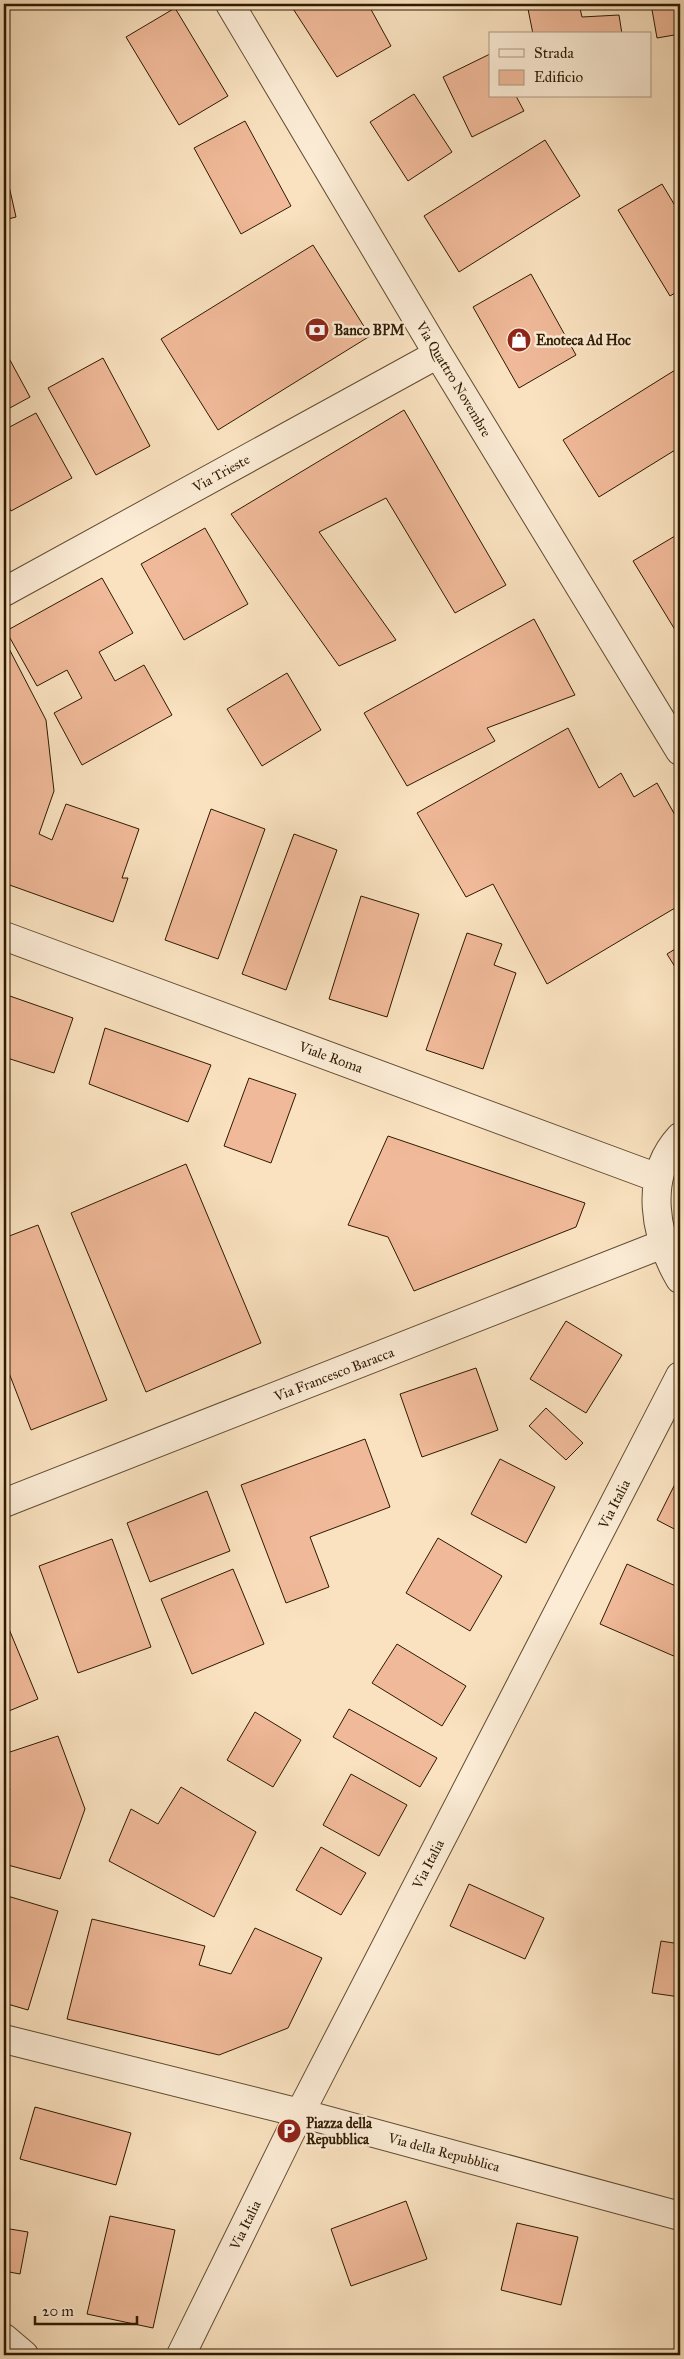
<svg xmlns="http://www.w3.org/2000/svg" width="684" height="2359" viewBox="0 0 684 2359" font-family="'IM FELL Great Primer',serif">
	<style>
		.building { fill: #f0b999; stroke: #2e1a00 }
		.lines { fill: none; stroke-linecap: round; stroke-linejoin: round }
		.minor-casing { stroke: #614c30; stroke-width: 30 }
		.minor { stroke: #fcecd6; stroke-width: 28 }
		.labels { text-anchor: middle; stroke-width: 5; stroke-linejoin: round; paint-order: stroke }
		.poi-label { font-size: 14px; font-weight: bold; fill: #2e1a00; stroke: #fcecd6; text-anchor: start }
		.street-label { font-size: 14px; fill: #2e1a00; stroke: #fcecd6 }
	</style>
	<rect width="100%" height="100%" fill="#fae2c0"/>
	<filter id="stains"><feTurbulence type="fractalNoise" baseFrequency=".004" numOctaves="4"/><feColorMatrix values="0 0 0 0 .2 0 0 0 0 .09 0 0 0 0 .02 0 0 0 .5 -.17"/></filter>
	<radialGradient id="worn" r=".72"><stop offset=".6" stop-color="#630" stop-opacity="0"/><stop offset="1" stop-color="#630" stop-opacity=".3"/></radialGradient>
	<path class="building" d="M290,4h78l23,42 -54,31z
		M527,4h52l3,13 37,-2 3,19h-89z
		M651,4h29v30l-23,4z
		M175,8l53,88 -49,29 -53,-88z
		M490,54v42h26l8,15 -52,26 -29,-60z
		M414,94l38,58 -44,29 -38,-59z
		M245,121l46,85 -50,28 -47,-86z
		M545,140l35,56 -121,76 -35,-56z
		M4,164l12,53 -12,3z
		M662,184l18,30v76l-10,6 -52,-86z
		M313,245l57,91 -152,94 -57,-91z
		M531,274l45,81 -57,33 -46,-81z
		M4,349l26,48 -22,12 -4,-7z
		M103,358l47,88 -54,29 -48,-87z
		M680,367v80l-81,50 -36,-57z
		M404,410l102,175 -51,28 -69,-115 -67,34 77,108 -57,26 -108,-152z
		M36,413l36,65 -61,33 -7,-13v-68z
		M205,528l43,76 -64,36 -43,-76z
		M680,533v105l-47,-77z
		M102,578l31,55 -34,19 16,29 29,-16 28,50 -90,50 -28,-52 28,-15 -15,-28 -30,16 -31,-55z
		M534,619l41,76 -88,33 8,13 -88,45 -43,-73z
		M4,639l42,81 8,71 -15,43 13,6 14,-36 73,25 -17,49h6l-15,44 -109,-39z
		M287,673l34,57 -59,36 -35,-57z
		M568,728l31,60 22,-15 13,24 23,-14 23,41v81l-133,79 -54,-100 -27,13 -49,-84z
		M211,809l54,20 -47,130 -53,-19z
		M294,834l43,16 -51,140 -44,-16z
		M361,896l58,18 -32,103 -58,-18z
		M467,933l35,11 -8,21 22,8 -33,96 -57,-19z
		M680,946v29l-13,-21z
		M4,994l69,24 -19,55 -50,-16z
		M105,1028l106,37 -23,57 -99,-38z
		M249,1078l47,16 -25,69 -47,-17z
		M388,1136l197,67 -9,24 -162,64 -26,-54 -40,-12z
		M186,1164l75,179 -115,49 -75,-179z
		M38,1225l69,175 -76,30 -27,-70v-122z
		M566,1321l56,34 -36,58 -56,-34z
		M476,1368l22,62 -76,27 -22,-63z
		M546,1408l37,35 -17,17 -37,-34z
		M365,1439l25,68 -80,30 19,50 -43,16 -45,-118z
		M500,1459l55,28 -29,56 -55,-29z
		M680,1474v58l-23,-12z
		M207,1491l23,60 -80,31 -23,-59z
		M438,1538l64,38 -32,55 -64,-38z
		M112,1539l39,108 -73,26 -39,-107z
		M627,1564l53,24v60l-4,9 -76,-33z
		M233,1569l31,75 -72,30 -31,-75z
		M4,1617l34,82 -34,14z
		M397,1644l69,42 -24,40 -70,-43z
		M349,1709l88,49 -17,29 -87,-50z
		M255,1712l46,28 -28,47 -46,-27z
		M58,1736l27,73 -25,70 -56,-15v-70l6,-4 -6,-14v-22z
		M351,1774l56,31 -28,51 -56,-31z
		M680,1774v45l-5,-1z
		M181,1787l75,45 -42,85 -105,-56 22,-52 27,15z
		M321,1847l45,26 -25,42 -45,-25z
		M469,1884l75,34 -19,41 -75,-33z
		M4,1895l54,16 -30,99 -24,-7z
		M92,1919l113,27 -6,19 32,9 24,-46 67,30 -34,70 -69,27 -152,-36z
		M661,1941l19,3v53l-28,-4z
		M35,2107l96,26 -15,52 -96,-26z
		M406,2201l21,58 -76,27 -20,-57z
		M110,2216l65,14 -22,98 -66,-14z
		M517,2223l61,14 -17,68 -60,-15z
		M4,2228l24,4 -8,42 -16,-3z"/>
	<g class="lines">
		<defs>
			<path id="minor" d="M230,4l208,350 242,397
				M4,592l434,-238
				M4,936l654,242
				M680,1137c-37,40 -25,100 0,142
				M4,1503l659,-259
				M4,2039l296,74 380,103
				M4,2338l20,17
				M181,2355l119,-242 380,-737"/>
		</defs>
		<use href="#minor" class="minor-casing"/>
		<use href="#minor" class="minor"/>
	</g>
	<defs>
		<symbol id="bank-disc" viewBox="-11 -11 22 22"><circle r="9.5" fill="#8f2418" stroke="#fcecd6"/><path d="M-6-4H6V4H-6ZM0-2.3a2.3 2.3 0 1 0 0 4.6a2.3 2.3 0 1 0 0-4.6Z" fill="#fff"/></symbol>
		<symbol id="shop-disc" viewBox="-11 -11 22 22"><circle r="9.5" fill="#8f2418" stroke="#fcecd6"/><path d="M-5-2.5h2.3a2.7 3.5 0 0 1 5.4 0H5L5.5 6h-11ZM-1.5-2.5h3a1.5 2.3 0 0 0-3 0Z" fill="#fff"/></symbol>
		<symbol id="parking-disc" viewBox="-11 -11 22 22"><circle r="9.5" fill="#8f2418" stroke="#fcecd6"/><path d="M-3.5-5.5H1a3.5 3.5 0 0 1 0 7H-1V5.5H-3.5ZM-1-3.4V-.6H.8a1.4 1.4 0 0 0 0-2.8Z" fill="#fff"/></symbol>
	</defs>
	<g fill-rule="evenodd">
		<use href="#bank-disc" x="303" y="316" width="28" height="28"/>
		<use href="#shop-disc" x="505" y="326" width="28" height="28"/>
		<use href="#parking-disc" x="275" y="2117" width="28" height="28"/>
	</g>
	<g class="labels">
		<g class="poi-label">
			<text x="334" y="335">Banco BPM</text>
			<text x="536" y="345">Enoteca Ad Hoc</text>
			<text x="306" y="2128">Piazza della<tspan x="306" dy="16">Repubblica</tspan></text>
		</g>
		<g class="street-label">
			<text transform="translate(454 379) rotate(59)" y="5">Via Quattro Novembre</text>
			<text transform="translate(221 473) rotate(-29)" y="5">Via Trieste</text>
			<text transform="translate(331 1057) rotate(20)" y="5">Viale Roma</text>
			<text transform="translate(334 1374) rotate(-21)" y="5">Via Francesco Baracca</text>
			<text transform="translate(614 1504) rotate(-63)" y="5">Via Italia</text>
			<text transform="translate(428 1864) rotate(-63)" y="5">Via Italia</text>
			<text transform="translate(444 2152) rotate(15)" y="5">Via della Repubblica</text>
			<text transform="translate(245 2225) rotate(-64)" y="5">Via Italia</text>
		</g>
	</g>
	<rect width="684" height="2359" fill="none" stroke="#fae2c0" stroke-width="20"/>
	<rect x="5" y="5" width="674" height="2349" fill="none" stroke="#2e1a00" stroke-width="2.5"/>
	<rect x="10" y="10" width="664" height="2339" fill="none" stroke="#2e1a00"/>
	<rect x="489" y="32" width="162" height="65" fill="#fcecd6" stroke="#aa9880"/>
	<rect x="499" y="49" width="25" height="8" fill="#fcecd6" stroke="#aa9880"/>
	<text x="534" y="58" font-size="15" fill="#2e1a00">Strada</text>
	<rect x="499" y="70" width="25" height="15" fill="#f0b999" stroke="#aa9880"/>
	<text x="534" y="82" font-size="15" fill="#2e1a00">Edificio</text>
	<path d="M35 2316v8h102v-8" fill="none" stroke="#2e1a00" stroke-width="2.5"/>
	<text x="42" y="2316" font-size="15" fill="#2e1a00" stroke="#fcecd6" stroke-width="4" paint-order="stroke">20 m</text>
	<rect width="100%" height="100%" filter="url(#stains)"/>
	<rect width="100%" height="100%" fill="url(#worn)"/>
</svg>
